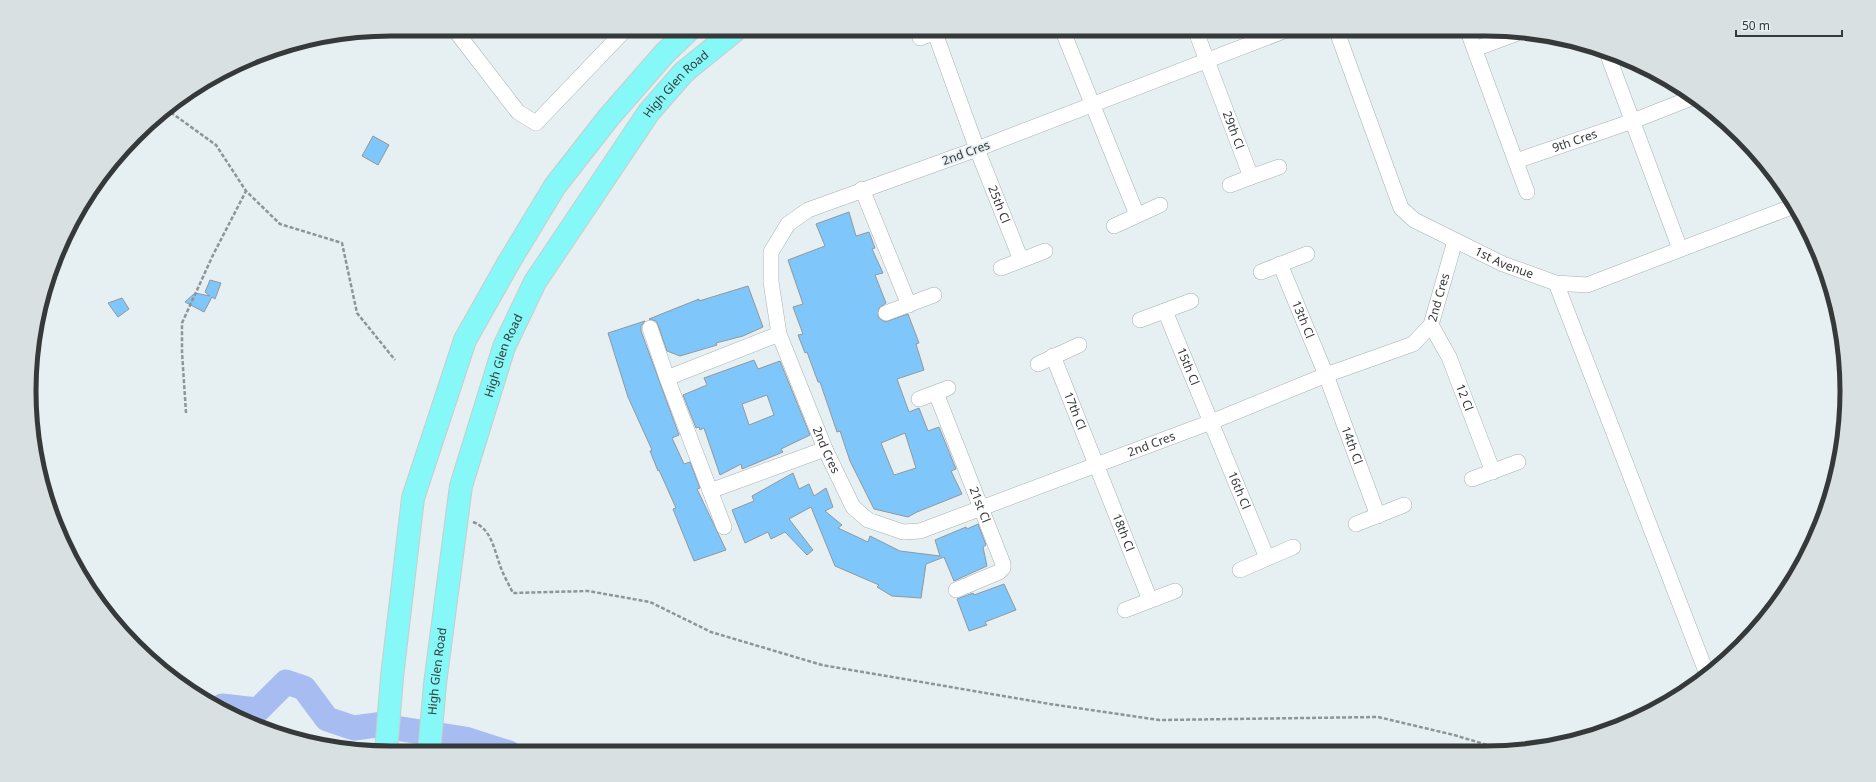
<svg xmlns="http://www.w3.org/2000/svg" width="1876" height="782" viewBox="0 0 1876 782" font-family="'Noto Sans',sans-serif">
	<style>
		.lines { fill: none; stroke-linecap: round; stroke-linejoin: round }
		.river { stroke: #a7bdf1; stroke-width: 25 }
		.building { fill: #7fc6fa; stroke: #92989d; fill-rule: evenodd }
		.street-casing { stroke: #a9b1b3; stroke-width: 16 }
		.primary-casing { stroke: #cacccc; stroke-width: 24 }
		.path { stroke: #8f9597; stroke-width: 2.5; stroke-dasharray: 4 2; stroke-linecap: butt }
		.street { stroke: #fff; stroke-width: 15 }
		.primary { stroke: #85f8f7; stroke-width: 22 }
		.labels { text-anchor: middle; stroke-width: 3.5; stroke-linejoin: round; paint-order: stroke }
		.street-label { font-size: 12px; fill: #35393a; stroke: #e6eff1 }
		.rim { fill: none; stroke: #35393a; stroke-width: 5 }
	</style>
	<rect width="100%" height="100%" fill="#e6eff1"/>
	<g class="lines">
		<path class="river" d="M222,706l36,4 28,-28 18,6 23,31 27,9 30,-4 5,3 76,12 44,14"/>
	</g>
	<path class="building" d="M373,136l16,9 -11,20 -16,-9z
		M849,212l7,24 13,-4 6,16 -3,1 11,24 -8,2 11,28 -7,5 -1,9 7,5 23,-8 11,29 -3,1 8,26 -27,9 12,33 10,-4 9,23 11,-4 17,42 -5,2 11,23 -45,18 -9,5 -34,-8 -24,-48 -10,-30 -3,1 -17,-50h-2l-11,-30 -2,1 -7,-18 5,-1 -10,-27 10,-3 -15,-44 37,-14 -9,-22zM905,433l11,35 -22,7 -13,-32z
		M210,280l11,3 -6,16 -3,-2 -8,15 -19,-10 10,-9 15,3 -5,-4z
		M748,286l15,41 -20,9 -27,7 1,2 -37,11 -13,-5 -9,-26 -2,-4 -7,-2 50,-20v2z
		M122,298l7,11 -11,8 -10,-14z
		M645,321l-4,5v5l38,104 -7,3 12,26 6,-2 10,26 -3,1 29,61 -32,11 -21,-52 3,-1 -17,-38 -1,1 -8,-20 2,-1 -24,-53 -20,-64z
		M754,360l4,9 22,-8 30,74 -29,14 2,3 -41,17 -1,-5 -21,11 -16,-47 -4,2 -1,-3 -3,1 -13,-33 24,-10 -3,-7zM767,395l7,20 -25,10 -7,-21z
		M793,473l6,16 10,-5 5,12 12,-8 7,19 -8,4 17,14 -4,3 30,14 2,-6 30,15 40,5 -5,-16 31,-13 1,2 11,-5 8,21 -3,2 4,19 -33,15 -10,-24 -18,7 -5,34 -29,-2 -15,-9 2,-2 -44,-19 -24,-59 -22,12 24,31 -6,5 -22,-23 -14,7 -3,-7 -23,11 -13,-33 22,-9 -2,-5z
		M1004,584l12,26 -31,12 2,3 -18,6 -12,-32 16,-6 1,2z"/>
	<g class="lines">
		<defs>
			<g id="street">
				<path d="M454,29l64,83 18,11 90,-94"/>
				<path d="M1062,29l75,186"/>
				<path id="s1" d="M1195,29l56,148 -21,8"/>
				<path id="s2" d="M1289,29l-312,120 -169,61 -20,14 -17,28v30l8,52 46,115 28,58 15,13 35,12 17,-1 291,-109 115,-47 87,-31 18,-19 24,-84"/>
				<path id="s3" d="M1336,29l65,179 13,12 89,44 53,19 31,2 207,-79"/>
				<path d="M1467,29l60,163"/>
				<path id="s4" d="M935,33l42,116 44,111"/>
				<path d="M920,38l24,-9"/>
				<path d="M1475,49l40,-15"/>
				<path d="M1606,50l74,199"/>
				<path id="s5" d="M1516,161l117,-40 61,-24"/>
				<path d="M1251,177l28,-10"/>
				<path d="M862,189l47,116"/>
				<path d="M1114,226l46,-21"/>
				<path id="s6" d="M1280,264l46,111 52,141"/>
				<path d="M1001,268l44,-17"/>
				<path d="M1261,272l46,-18"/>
				<path d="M1556,283l151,391"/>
				<path id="s7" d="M1165,311l102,247"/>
				<path d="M886,313l48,-18"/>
				<path d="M1140,320l51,-19"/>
				<path id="s8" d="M1431,325l18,32 44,115"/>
				<path d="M650,328l17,50 57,149"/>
				<path id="s9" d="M1053,356l97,244"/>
				<path d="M1038,364l41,-19"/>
				<path d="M667,378l112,-44"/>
				<path id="s10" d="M936,393l67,171v4l-4,4 -43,18"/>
				<path d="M919,399l29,-11"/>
				<path d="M1472,479l46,-17"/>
				<path d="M710,491l115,-42"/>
				<path d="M1356,524l48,-19"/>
				<path d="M1240,570l53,-23"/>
				<path d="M1125,610l50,-19"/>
			</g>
			<g id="primary">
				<path d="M386,752l6,-75 21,-179 52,-158 44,-78 46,-76 54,-69 55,-63 26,-25"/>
				<path id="s11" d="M429,753l6,-69 26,-198 43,-139 31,-65 114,-170 35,-40 53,-43"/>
			</g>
		</defs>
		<use href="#street" class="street-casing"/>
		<use href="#primary" class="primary-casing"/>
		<path class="path" d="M166,109l50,36 30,46 34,33 62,19 15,70 38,47
			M186,413l-4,-61v-29l31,-68 33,-64
			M473,522c19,7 21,28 28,46 3,8 8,17 12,25l75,-2 62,11 61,30 111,33 228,39 109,16 219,-3 76,18 50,15"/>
		<use href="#street" class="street"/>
		<use href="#primary" class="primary"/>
	</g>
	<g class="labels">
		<g class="street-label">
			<text dy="4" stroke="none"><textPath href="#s11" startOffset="730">High Glen Road</textPath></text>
			<text dy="4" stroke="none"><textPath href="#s1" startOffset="108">29th Cl</textPath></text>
			<text dy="4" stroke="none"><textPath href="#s5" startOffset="62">9th Cres</textPath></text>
			<text transform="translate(966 153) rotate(-20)" y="4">2nd Cres</text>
			<text dy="4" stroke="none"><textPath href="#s4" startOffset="183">25th Cl</textPath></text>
			<text dy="4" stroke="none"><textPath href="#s3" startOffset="308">1st Avenue</textPath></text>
			<text dy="4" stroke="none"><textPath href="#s2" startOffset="1498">2nd Cres</textPath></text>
			<text dy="4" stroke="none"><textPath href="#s6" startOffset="60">13th Cl</textPath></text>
			<text dy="4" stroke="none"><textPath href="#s11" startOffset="406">High Glen Road</textPath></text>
			<text dy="4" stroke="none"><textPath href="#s7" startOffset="60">15th Cl</textPath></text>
			<text dy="4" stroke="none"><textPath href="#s8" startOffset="80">12 Cl</textPath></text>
			<text dy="4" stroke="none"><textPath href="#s9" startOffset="59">17th Cl</textPath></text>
			<text dy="4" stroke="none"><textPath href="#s2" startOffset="1163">2nd Cres</textPath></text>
			<text dy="4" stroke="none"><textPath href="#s6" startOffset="195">14th Cl</textPath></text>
			<text dy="4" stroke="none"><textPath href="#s2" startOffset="779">2nd Cres</textPath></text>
			<text dy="4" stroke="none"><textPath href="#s7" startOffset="194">16th Cl</textPath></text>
			<text dy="4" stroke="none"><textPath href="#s10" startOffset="120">21st Cl</textPath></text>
			<text dy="4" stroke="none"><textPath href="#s9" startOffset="190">18th Cl</textPath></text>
			<text dy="4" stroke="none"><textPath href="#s11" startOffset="82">High Glen Road</textPath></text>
		</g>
	</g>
	<path d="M0 0H1876V782H0ZM391 36H1485A355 355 0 0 1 1840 391V391A355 355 0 0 1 1485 746H391A355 355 0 0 1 36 391V391A355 355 0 0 1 391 36Z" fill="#d8e0e2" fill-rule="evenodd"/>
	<path class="rim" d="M391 36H1485A355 355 0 0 1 1840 391V391A355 355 0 0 1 1485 746H391A355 355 0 0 1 36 391V391A355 355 0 0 1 391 36Z"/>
	<path d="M1736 30v6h106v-6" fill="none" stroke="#35393a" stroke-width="2"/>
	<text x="1742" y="30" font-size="12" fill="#35393a" stroke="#e6eff1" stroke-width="3" paint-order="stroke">50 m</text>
</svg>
